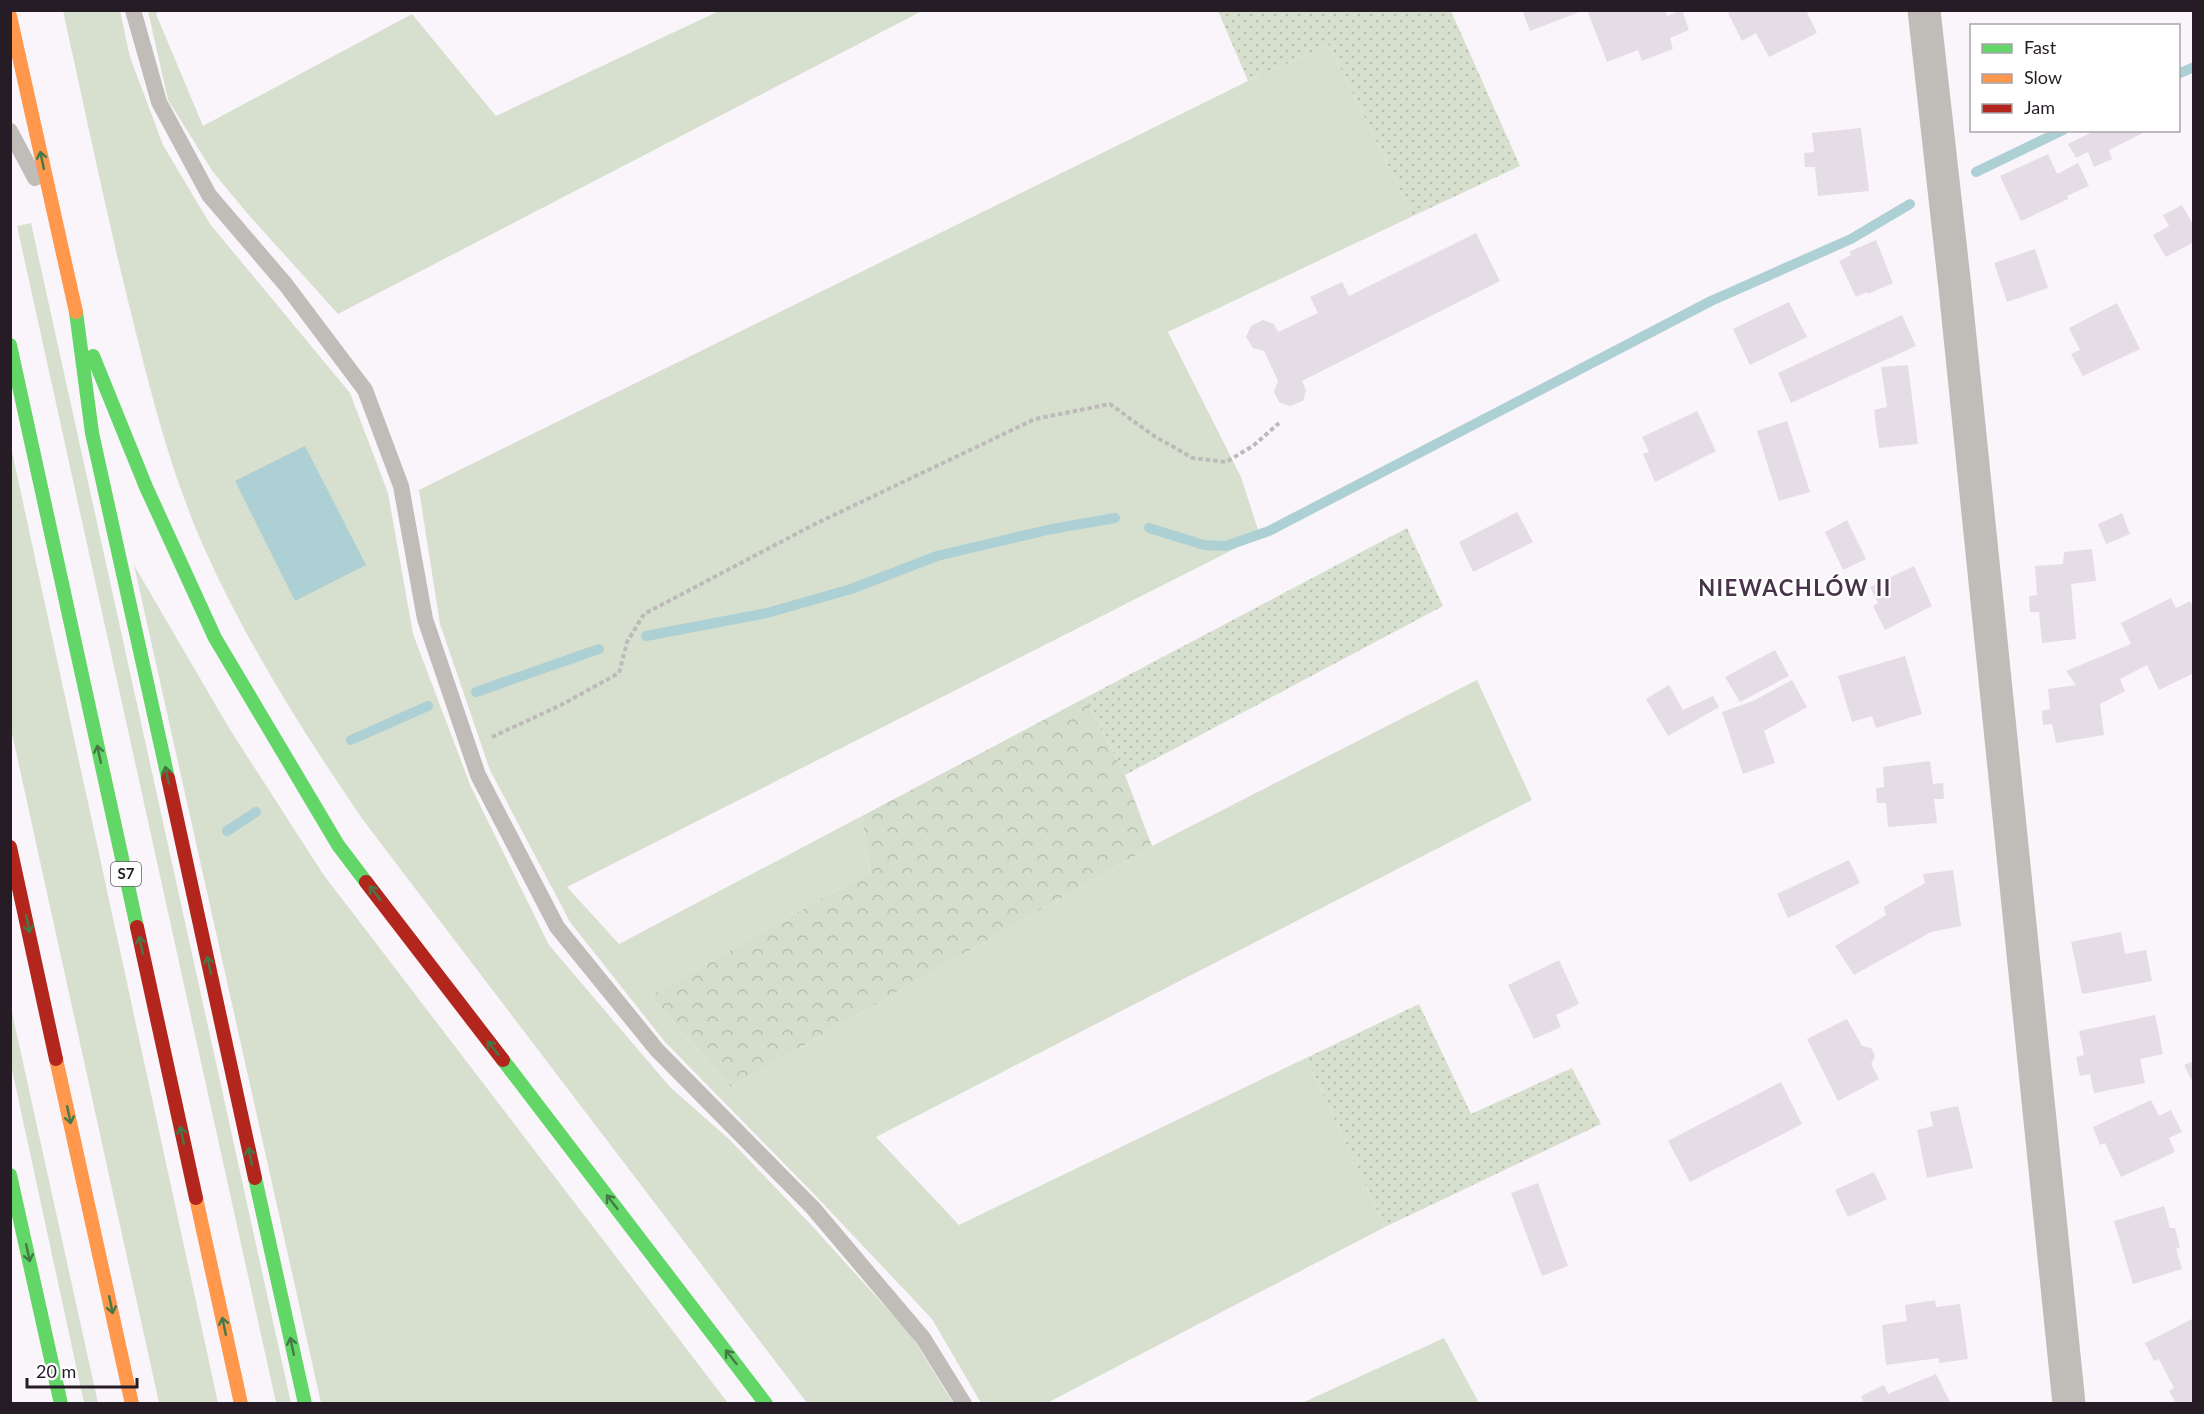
<svg xmlns="http://www.w3.org/2000/svg" width="2204" height="1414" viewBox="0 0 2204 1414" font-family="Lato,sans-serif">
	<style>
		.grass { fill: #d7e0cf }
		.forest { fill: url(#forest-crowns) }
		.garden { fill: url(#garden-dots) }
		.water { fill: #add0d4 }
		.lines { fill: none; stroke-linecap: round; stroke-linejoin: round }
		.stream { stroke: #add0d4; stroke-width: 10 }
		.building { fill: #e4dde5 }
		.path { stroke: #bebaba; stroke-width: 4; stroke-dasharray: 4.5 3; stroke-linecap: butt }
		.lane { stroke: #c0bdb9; stroke-width: 16 }
		.street { stroke: #c0bdb9; stroke-width: 33 }
		.fast { stroke: #63d668; stroke-width: 14 }
		.slow { stroke: #ff974d; stroke-width: 14 }
		.jam { stroke: #b3261e; stroke-width: 14 }
		.oneway { stroke: #447947 }
		.labels { text-anchor: middle; stroke-width: 4.5; stroke-linejoin: round; paint-order: stroke }
		.shield { fill: #fff; stroke: #666067; stroke-width: 1.5 }
		.shield-label { font-size: 15px; font-weight: bold; fill: #251c26 }
		.district-label { font-size: 22px; font-weight: bold; letter-spacing: 1.5px; fill: #48334a; stroke: #fff }
	</style>
	<defs>
		<pattern id="forest-crowns" width="20" height="18" patternUnits="userSpaceOnUse" patternTransform="scale(1.5)"><rect width="20" height="18" fill="#d5decc"/><path d="M2 6a3 3 0 1 1 6 0M12 15a3 3 0 1 1 6 0" fill="none" stroke="#b7beaf"/></pattern>
		<pattern id="garden-dots" width="8" height="8" patternUnits="userSpaceOnUse" patternTransform="scale(1.5)"><rect width="8" height="8" fill="#d7e0cf"/><path d="M2 2h.1M6 6h.1" fill="none" stroke="#b8c0b2" stroke-width="1.8" stroke-linecap="round"/></pattern>
	</defs>
	<rect width="100%" height="100%" fill="#faf5fa"/>
	<path class="grass" d="M63,11h57l10,46 33,88 47,79 140,169 38,100 25,141 58,153 78,158 121,142 60,53 83,87 98,108 42,68h-146l-444,-583c-62,-91 -121,-184 -165,-286 -29,-70 -47,-140 -65,-213 -26,-103 -47,-207 -70,-310z
		M148,11h12l-4,3 47,112 209,-112 84,102 223,-105h203l-584,303 -91,-101 -34,-41 -45,-72z
		M1329,45l84,171 -245,116 73,145 19,59 -693,351 52,57 243,-128 8,55 -220,125 81,91 421,-241 325,-166 55,120 -656,337 83,88 347,-167 79,169 -336,175v1h-68l-49,-84 -119,-126 -148,-151 -95,-120 -80,-152 -50,-146 -21,-134 829,-409z
		M31,223l260,1180h-15l-259,-1177z
		M11,447l207,956h-59l-148,-674z
		M134,565l95,163 94,146 405,529h-407z
		M10,1008h1l87,395h-14l-73,-338z
		M1444,1338l35,65h-177z"/>
	<path class="forest" d="M1085,698l40,77 27,71 -421,241 -81,-91 220,-125 -8,-55z"/>
	<path class="garden" d="M1218,11h233l69,155 -107,50 -84,-171 -81,36z
		M1407,528l36,78 -318,169 -40,-77z
		M1419,1004l52,110 101,-46 29,56 -216,103 -79,-169z"/>
	<path class="water" d="M305,446l61,119 -71,36 -60,-120z"/>
	<g class="lines">
		<path class="stream" d="M2178,74l16,-7
			M1976,172l87,-42
			M1149,528l55,17 22,1 43,-15 442,-230 140,-62 59,-35
			M646,636l121,-23 84,-24 86,-33 115,-27 63,-11
			M476,692l123,-43
			M351,740l77,-34
			M227,831l29,-19"/>
	</g>
	<path class="building" d="M1522,10h60v1l-52,20z
		M1587,10h78l2,6 15,-6 7,20 -19,8 3,11 -31,12 -4,-11 -31,12z
		M1733,10h73l11,23 -48,24 -13,-24 -14,8 -14,-28z
		M1861,128l8,63 -51,5 -3,-29h-10l-1,-14 10,-1 -2,-19z
		M2096,130h53l-40,20 3,9 -18,8 -6,-15 -12,6 -8,-14z
		M2048,154l9,20 21,-11 11,23 -22,10 1,3 -47,22 -21,-45z
		M2182,205l12,21v16l-28,15 -13,-22 16,-9 -6,-11z
		M1476,233l24,48 -198,100 4,9 -3,11 -13,5 -11,-4 -5,-10 4,-11 -14,-30 -11,-3 -7,-11 5,-11 12,-6 11,4 4,8 40,-19 -8,-16 32,-15 7,14z
		M1876,240l17,43 -25,11 -1,-2 -11,5 -17,-36 12,-6 -2,-3z
		M2035,249l13,39 -41,14 -13,-39z
		M1789,302l18,35 -57,28 -17,-36z
		M2117,303l23,46 -57,27 -12,-22 9,-4 -11,-22z
		M1902,315l14,31 -125,57 -13,-30z
		M1908,365l10,79 -39,4 -5,-38 13,-3 -6,-40z
		M1697,411l19,40 -61,31 -12,-28 6,-2 -7,-15z
		M1787,421l23,71 -31,9 -22,-70z
		M1517,512l16,30 -60,30 -14,-30z
		M2122,513l8,21 -24,10 -8,-20z
		M1847,520l19,39 -23,11 -18,-38z
		M2092,549l4,32 -25,3 5,55 -34,4 -3,-31h-9l-1,-16 8,-1 -2,-29 28,-2 1,-12z
		M1914,566l18,40 -47,24 -12,-24 5,-3 -8,-16z
		M2171,598l5,10 14,-7 4,7v65l-35,17 -12,-25 -27,14 5,12 -25,13 4,31 -48,8 -4,-19 -9,1 -1,-14 8,-2 -2,-20 28,-4 -10,-14 65,-27 -10,-21z
		M1775,650l14,26 -49,26 -15,-25z
		M1905,656l17,58 -46,14 -4,-12 -20,6 -14,-46z
		M1792,680l15,27 -43,24 11,32 -32,11 -21,-62 31,-11z
		M1669,685l14,25 30,-14 6,11 -51,29 -22,-37z
		M1930,761l3,23 10,-1 1,16h-10l3,24 -49,4 -2,-24h-9l-1,-15 8,-1 -1,-20z
		M1849,860l11,23 -72,35 -11,-24z
		M1953,870l8,56 -30,6 -77,43 -19,-29 51,-31 -2,-8 41,-24 -2,-9z
		M2121,932l4,22 21,-4 6,31 -70,13 -11,-52z
		M1559,960l20,44 -23,11 5,12 -27,12 -26,-54z
		M2155,1015l8,39 -23,5 5,24 -51,10 -4,-19 -10,2 -4,-19 8,-2 -5,-24z
		M1847,1019l15,27 9,2 4,8 -4,8 8,15 -41,22 -31,-62z
		M2194,1061v24l-10,-20z
		M1781,1082l21,42 -112,58 -22,-41z
		M2151,1100l8,16 12,-6 11,22 -13,6 6,14 -54,25 -16,-34 -5,2 -7,-18z
		M1958,1106l15,62 -46,10 -10,-48 16,-4 -3,-14z
		M1874,1172l13,27 -39,18 -13,-27z
		M1538,1183l30,83 -26,10 -31,-83z
		M2164,1206l6,22h5l5,19 -4,2 6,20 -49,15 -19,-63z
		M1935,1300l1,7 24,-3 8,55 -29,4v-5l-53,7 -4,-40 25,-4 -2,-16z
		M2194,1318v83l-5,3h-13l-7,-13 5,-3 -15,-29 -5,2 -9,-18z
		M1936,1374l14,28 -2,2h-84l-3,-8 23,-11 4,9z"/>
	<g class="lines">
		<path class="path" d="M492,737l69,-32 58,-32 8,-31 17,-28 169,-89 222,-106 75,-15 44,32 39,22 33,4 27,-16 26,-23"/>
		<path class="lane" d="M133,10l26,92 50,93 77,90 79,105 36,96 24,133 53,156 79,152 100,123 156,158 110,130 41,66
			M10,131l25,47"/>
		<path class="street" d="M1924,10l31,278 114,1116"/>
		<path class="fast" d="M76,312l16,121 76,345
			M10,345l127,582
			M93,356l53,131 69,151 123,207 28,37
			M503,1060l263,344
			M10,1175l51,229
			M255,1178l50,226"/>
		<path class="slow" d="M10,16l66,296
			M56,1059l76,345
			M196,1198l45,206"/>
		<path class="jam" d="M168,778l87,400
			M10,847l46,212
			M366,882l137,178
			M137,927l59,271"/>
	</g>
	<defs><path id="oneway-shaft" d="M-6 0H5M1.5-3L5.5 0L1.5 3" fill="none" stroke-width="1.6" stroke-linecap="round" stroke-linejoin="round" transform="scale(1.5)"/></defs>
	<g class="oneway">
		<use href="#oneway-shaft" transform="translate(42 160) rotate(-102)"/>
		<use href="#oneway-shaft" transform="translate(99 754) rotate(-102)"/>
		<use href="#oneway-shaft" transform="translate(167 775) rotate(-102)"/>
		<use href="#oneway-shaft" transform="translate(375 893) rotate(-128)"/>
		<use href="#oneway-shaft" transform="translate(28 924) rotate(78)"/>
		<use href="#oneway-shaft" transform="translate(141 945) rotate(-102)"/>
		<use href="#oneway-shaft" transform="translate(209 965) rotate(-102)"/>
		<use href="#oneway-shaft" transform="translate(493 1048) rotate(-128)"/>
		<use href="#oneway-shaft" transform="translate(69 1115) rotate(78)"/>
		<use href="#oneway-shaft" transform="translate(182 1135) rotate(-102)"/>
		<use href="#oneway-shaft" transform="translate(250 1156) rotate(-102)"/>
		<use href="#oneway-shaft" transform="translate(612 1202) rotate(-128)"/>
		<use href="#oneway-shaft" transform="translate(28 1253) rotate(78)"/>
		<use href="#oneway-shaft" transform="translate(111 1305) rotate(78)"/>
		<use href="#oneway-shaft" transform="translate(224 1326) rotate(-102)"/>
		<use href="#oneway-shaft" transform="translate(292 1346) rotate(-102)"/>
		<use href="#oneway-shaft" transform="translate(731 1357) rotate(-128)"/>
	</g>
	<g class="labels">
		<rect class="shield" x="111" y="862" width="30" height="24" rx="4.5"/>
		<g class="shield-label">
			<text x="126" y="879">S7</text>
		</g>
		<g class="district-label">
			<text x="1795" y="596">NIEWACHLÓW II</text>
		</g>
	</g>
	<rect width="2204" height="1414" fill="none" stroke="#251c26" stroke-width="24"/>
	<rect x="1970" y="24" width="210" height="108" fill="#ffffff" stroke="#a8a4a8" stroke-width="1.5"/>
	<rect x="1982" y="44" width="30" height="9" fill="#63d668" stroke="#a8a4a8" stroke-width="1.5"/>
	<text x="2024" y="54" font-size="18" fill="#251c26">Fast</text>
	<rect x="1982" y="74" width="30" height="9" fill="#ff974d" stroke="#a8a4a8" stroke-width="1.5"/>
	<text x="2024" y="84" font-size="18" fill="#251c26">Slow</text>
	<rect x="1982" y="104" width="30" height="9" fill="#b3261e" stroke="#a8a4a8" stroke-width="1.5"/>
	<text x="2024" y="114" font-size="18" fill="#251c26">Jam</text>
	<path d="M27 1378v9h110v-9" fill="none" stroke="#251c26" stroke-width="3"/>
	<text x="36" y="1378" font-size="18" fill="#251c26" stroke="#ffffff" stroke-width="4.5" paint-order="stroke">20 m</text>
</svg>
